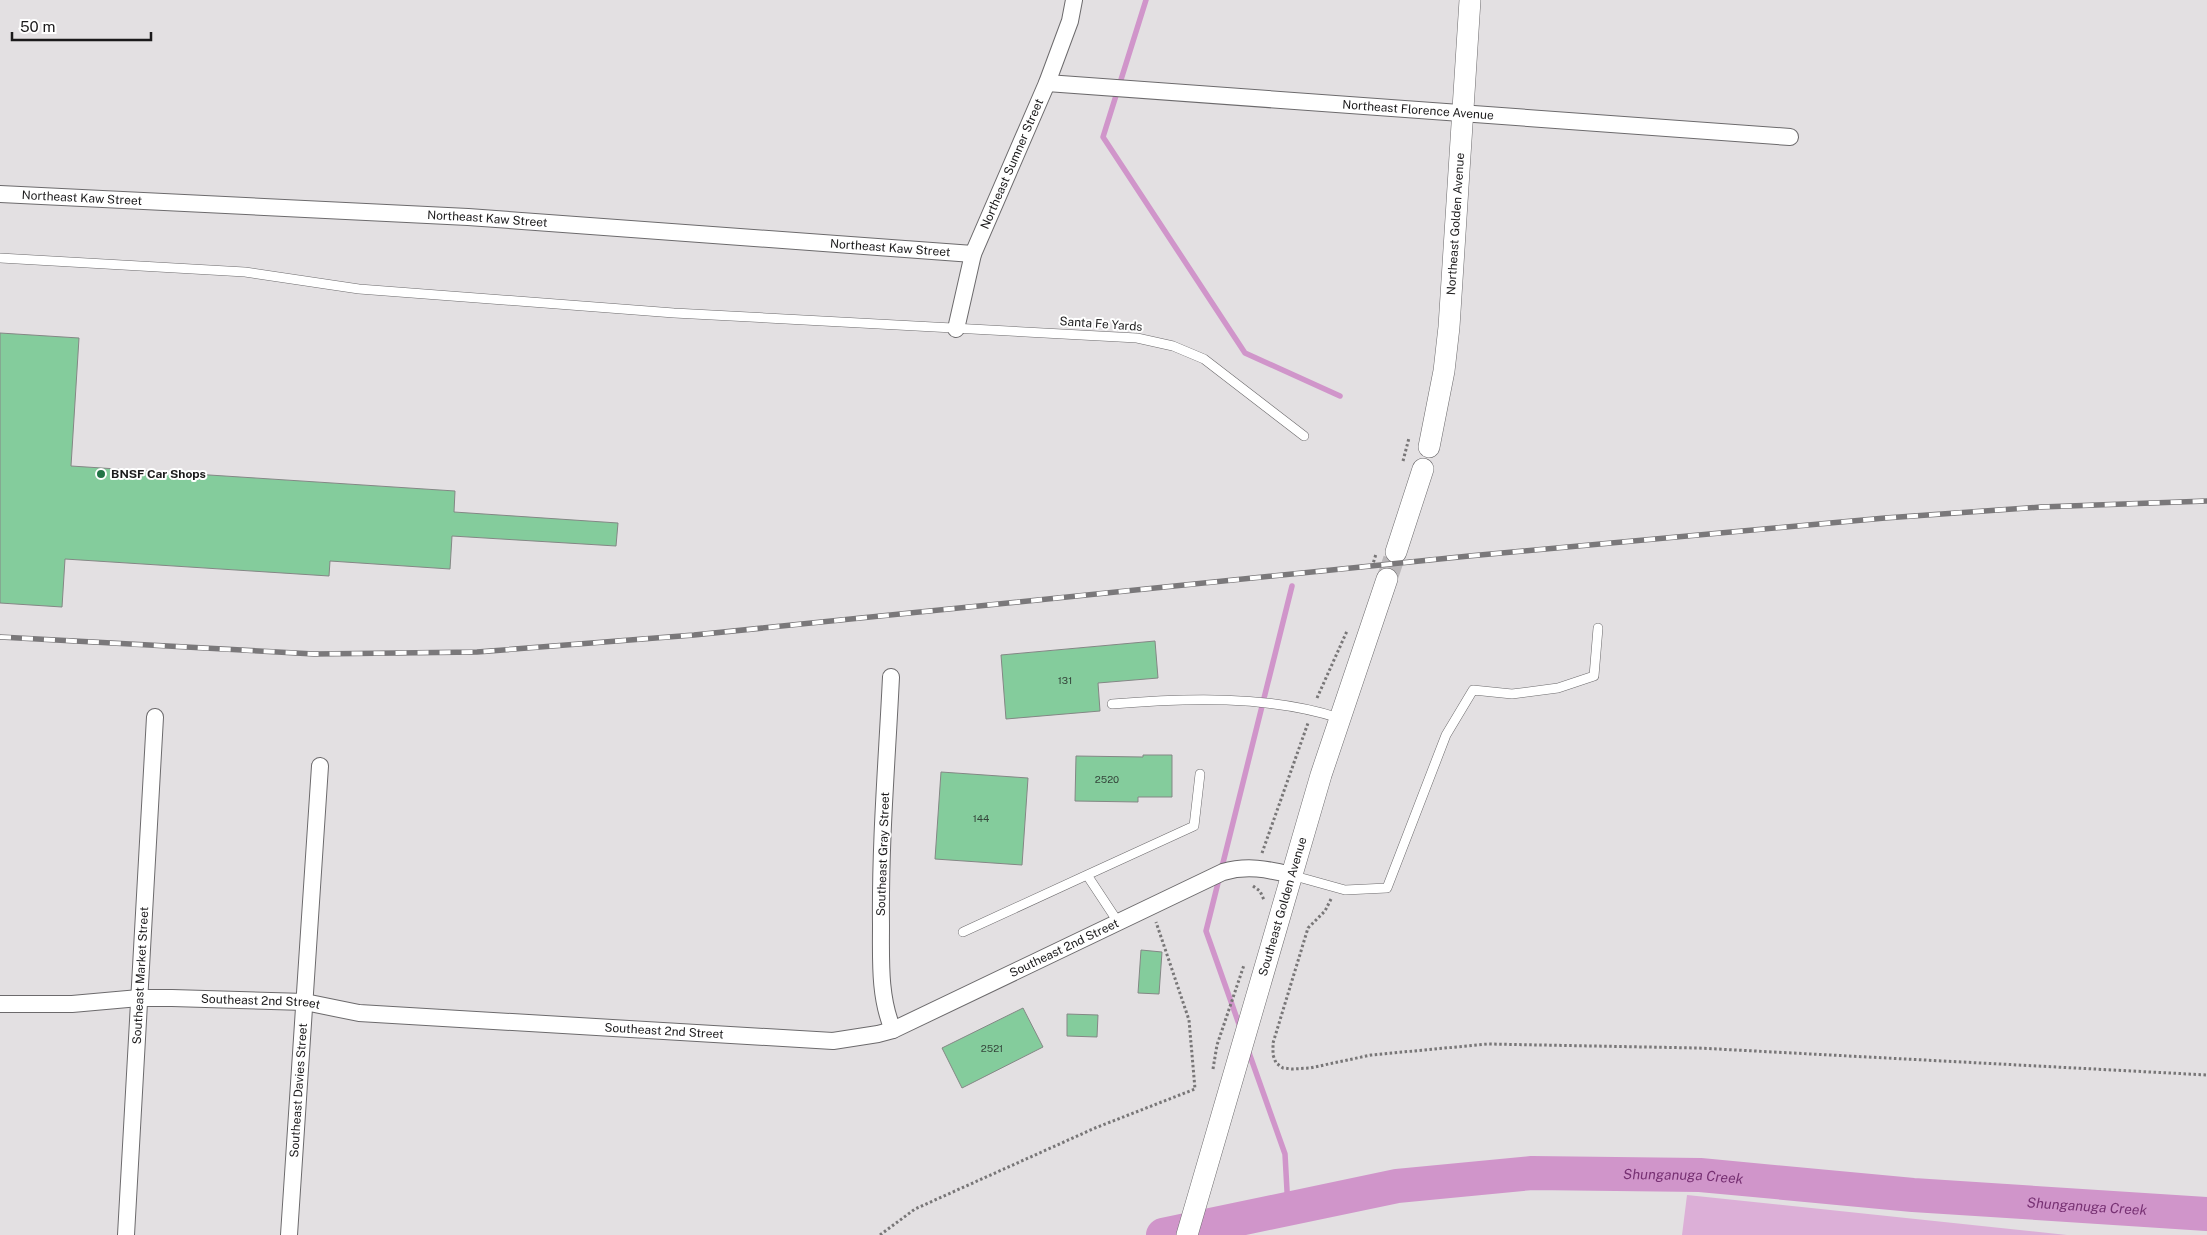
<svg xmlns="http://www.w3.org/2000/svg" width="2207" height="1235" viewBox="0 0 2207 1235" font-family="'Public Sans',sans-serif">
	<style>
		.green { fill: #dcafd7 }
		.lines { fill: none; stroke-linecap: round; stroke-linejoin: round }
		.stream { stroke: #d095ca; stroke-width: 5.5 }
		.river { stroke: #d095ca; stroke-width: 34 }
		.building { fill: #84cc9c; stroke: #848785 }
		.tertiary-tunnel { stroke: #bbb8ba; stroke-width: 21; stroke-dasharray: 21 11; stroke-linecap: butt }
		.service-casing { stroke: #6c6a6c; stroke-width: 10 }
		.minor-casing { stroke: #6c6a6c; stroke-width: 18 }
		.tertiary-casing { stroke: #6c6a6c; stroke-width: 22 }
		.path { stroke: #787677; stroke-width: 3; stroke-dasharray: 2.5 2.5; stroke-linecap: butt }
		.service { stroke: #fff; stroke-width: 9 }
		.minor { stroke: #fff; stroke-width: 16 }
		.tertiary { stroke: #fff; stroke-width: 21 }
		.rail-casing { stroke: #7a787a; stroke-width: 5.5 }
		.rail { stroke: #fff; stroke-width: 4; stroke-dasharray: 11; stroke-linecap: butt }
		.poi-dot { fill: #227446; stroke: #fff; stroke-width: 2 }
		.labels { text-anchor: middle; stroke-width: 4; stroke-linejoin: round; paint-order: stroke }
		.number-label { font-size: 10px; fill: #35463b }
		.street-label { font-size: 12px; fill: #1b1a1b; stroke: #fff }
		.poi-label { font-size: 12px; font-weight: bold; fill: #1b1a1b; stroke: #fff; text-anchor: start }
		.water-label { font-size: 14px; font-style: italic; fill: #773173; stroke: #fff }
	</style>
	<rect width="100%" height="100%" fill="#e3e0e2"/>
	<path class="green" d="M1687,1195l380,40h-385z"/>
	<g class="lines">
		<path class="stream" d="M1146,0l-43,137 142,216 95,43
			M1240,1027l-34,-96 86,-345
			M1248,1050l37,104 3,55"/>
		<path class="river" id="s1" d="M1163,1235l234,-49 135,-13 168,2 213,20 294,19"/>
	</g>
	<path class="building" d="M0,333l79,5 -8,128 384,25 -1,21 164,11 -2,23 -164,-10 -2,33 -120,-8 -1,15 -264,-17 -3,48 -62,-4z
		M1155,641l3,37 -60,5 2,28 -94,8 -5,-64z
		M1143,755h29v42h-34v5l-63,-1 1,-45 67,1z
		M941,772l87,6 -6,87 -87,-6z
		M1141,950l21,2 -3,42 -21,-1z
		M1023,1008l20,39 -81,41 -20,-40z
		M1067,1014l31,1 -1,22 -30,-1z"/>
	<g class="lines">
		<path class="tertiary-tunnel" d="M1387,579l9,-27"/>
		<defs>
			<path id="service" d="M0,258l245,14 114,17 315,24 463,25 36,8 31,13 100,77
				M1112,704c73,-6 157,-9 227,14
				M1087,875l107,-49 6,-52
				M1291,875l54,15 42,-2 59,-153 27,-45 39,4 46,-6 36,-12 4,-48
				M963,932l124,-57 31,47"/>
			<g id="minor">
				<path id="s2" d="M1047,83l743,54"/>
				<path id="s3" d="M0,194l468,23 505,37"/>
				<path id="s4" d="M956,329l17,-75 74,-171 23,-62 4,-21"/>
				<path d="M891,677c-4,83 -11,165 -10,248 0,35 -2,72 12,105"/>
				<path id="s5" d="M0,1004h72l67,-6h33l133,4 54,11 474,28 45,-7 15,-4 330,-158c24,-7 44,-3 68,3"/>
				<path id="s6" d="M126,1235l29,-518"/>
				<path id="s7" d="M289,1235l31,-469"/>
			</g>
			<g id="tertiary">
				<path id="s8" d="M1429,447l15,-76 5,-44 21,-327"/>
				<path d="M1396,552l27,-83"/>
				<path id="s9" d="M1187,1235l134,-460 66,-196"/>
			</g>
		</defs>
		<use href="#service" class="service-casing"/>
		<use href="#minor" class="minor-casing"/>
		<use href="#tertiary" class="tertiary-casing"/>
		<path class="path" d="M1403,461l6,-23
			M1372,567l4,-13
			M1317,698l30,-67
			M1262,853l46,-130
			M1253,886l7,5 4,9
			M1331,899l-6,12 -17,17 -35,115v12l3,8 7,5 9,1 18,-1 61,-13 117,-11 210,4 509,27
			M1213,1069l4,-24 27,-80
			M880,1235l35,-26 180,-81 100,-39 -6,-69 -33,-98"/>
		<use href="#service" class="service"/>
		<use href="#minor" class="minor"/>
		<use href="#tertiary" class="tertiary"/>
		<defs>
			<path id="rail" d="M0,637l314,17 163,-2 217,-17 775,-79 416,-38 156,-11 166,-6"/>
		</defs>
		<use href="#rail" class="rail-casing"/>
		<use href="#rail" class="rail"/>
	</g>
	<circle class="poi-dot" cx="101" cy="474" r="5"/>
	<g class="labels">
		<g class="number-label">
			<text x="1065" y="684">131</text>
			<text x="1107" y="783">2520</text>
			<text x="981" y="822">144</text>
			<text x="992" y="1052">2521</text>
		</g>
		<g class="street-label">
			<text dy="4" stroke="none"><textPath href="#s2" startOffset="372">Northeast Florence Avenue</textPath></text>
			<text dy="4" stroke="none"><textPath href="#s4" startOffset="175">Northeast Sumner Street</textPath></text>
			<text dy="4" stroke="none"><textPath href="#s3" startOffset="82">Northeast Kaw Street</textPath></text>
			<text dy="4" stroke="none"><textPath href="#s3" startOffset="488">Northeast Kaw Street</textPath></text>
			<text dy="4" stroke="none"><textPath href="#s8" startOffset="225">Northeast Golden Avenue</textPath></text>
			<text dy="4" stroke="none"><textPath href="#s3" startOffset="892">Northeast Kaw Street</textPath></text>
			<text transform="translate(1101 324) rotate(4)" y="4">Santa Fe Yards</text>
			<text transform="translate(883 854) rotate(-88)" y="4">Southeast Gray Street</text>
			<text dy="4" stroke="none"><textPath href="#s9" startOffset="342">Southeast Golden Avenue</textPath></text>
			<text dy="4" stroke="none"><textPath href="#s5" startOffset="1086">Southeast 2nd Street</textPath></text>
			<text dy="4" stroke="none"><textPath href="#s6" startOffset="260">Southeast Market Street</textPath></text>
			<text dy="4" stroke="none"><textPath href="#s5" startOffset="261">Southeast 2nd Street</textPath></text>
			<text dy="4" stroke="none"><textPath href="#s5" startOffset="666">Southeast 2nd Street</textPath></text>
			<text dy="4" stroke="none"><textPath href="#s7" startOffset="145">Southeast Davies Street</textPath></text>
		</g>
		<g class="poi-label">
			<text x="111" y="478">BNSF Car Shops</text>
		</g>
		<g class="water-label">
			<text dy="5" stroke="none"><textPath href="#s1" startOffset="526">Shunganuga Creek</textPath></text>
			<text dy="5" stroke="none"><textPath href="#s1" startOffset="931">Shunganuga Creek</textPath></text>
		</g>
	</g>
	<path d="M12 32v8h139v-8" fill="none" stroke="#1b1a1b" stroke-width="2.5"/>
	<text x="20" y="32" font-size="15" fill="#1b1a1b" stroke="#ffffff" stroke-width="4" paint-order="stroke">50 m</text>
</svg>
